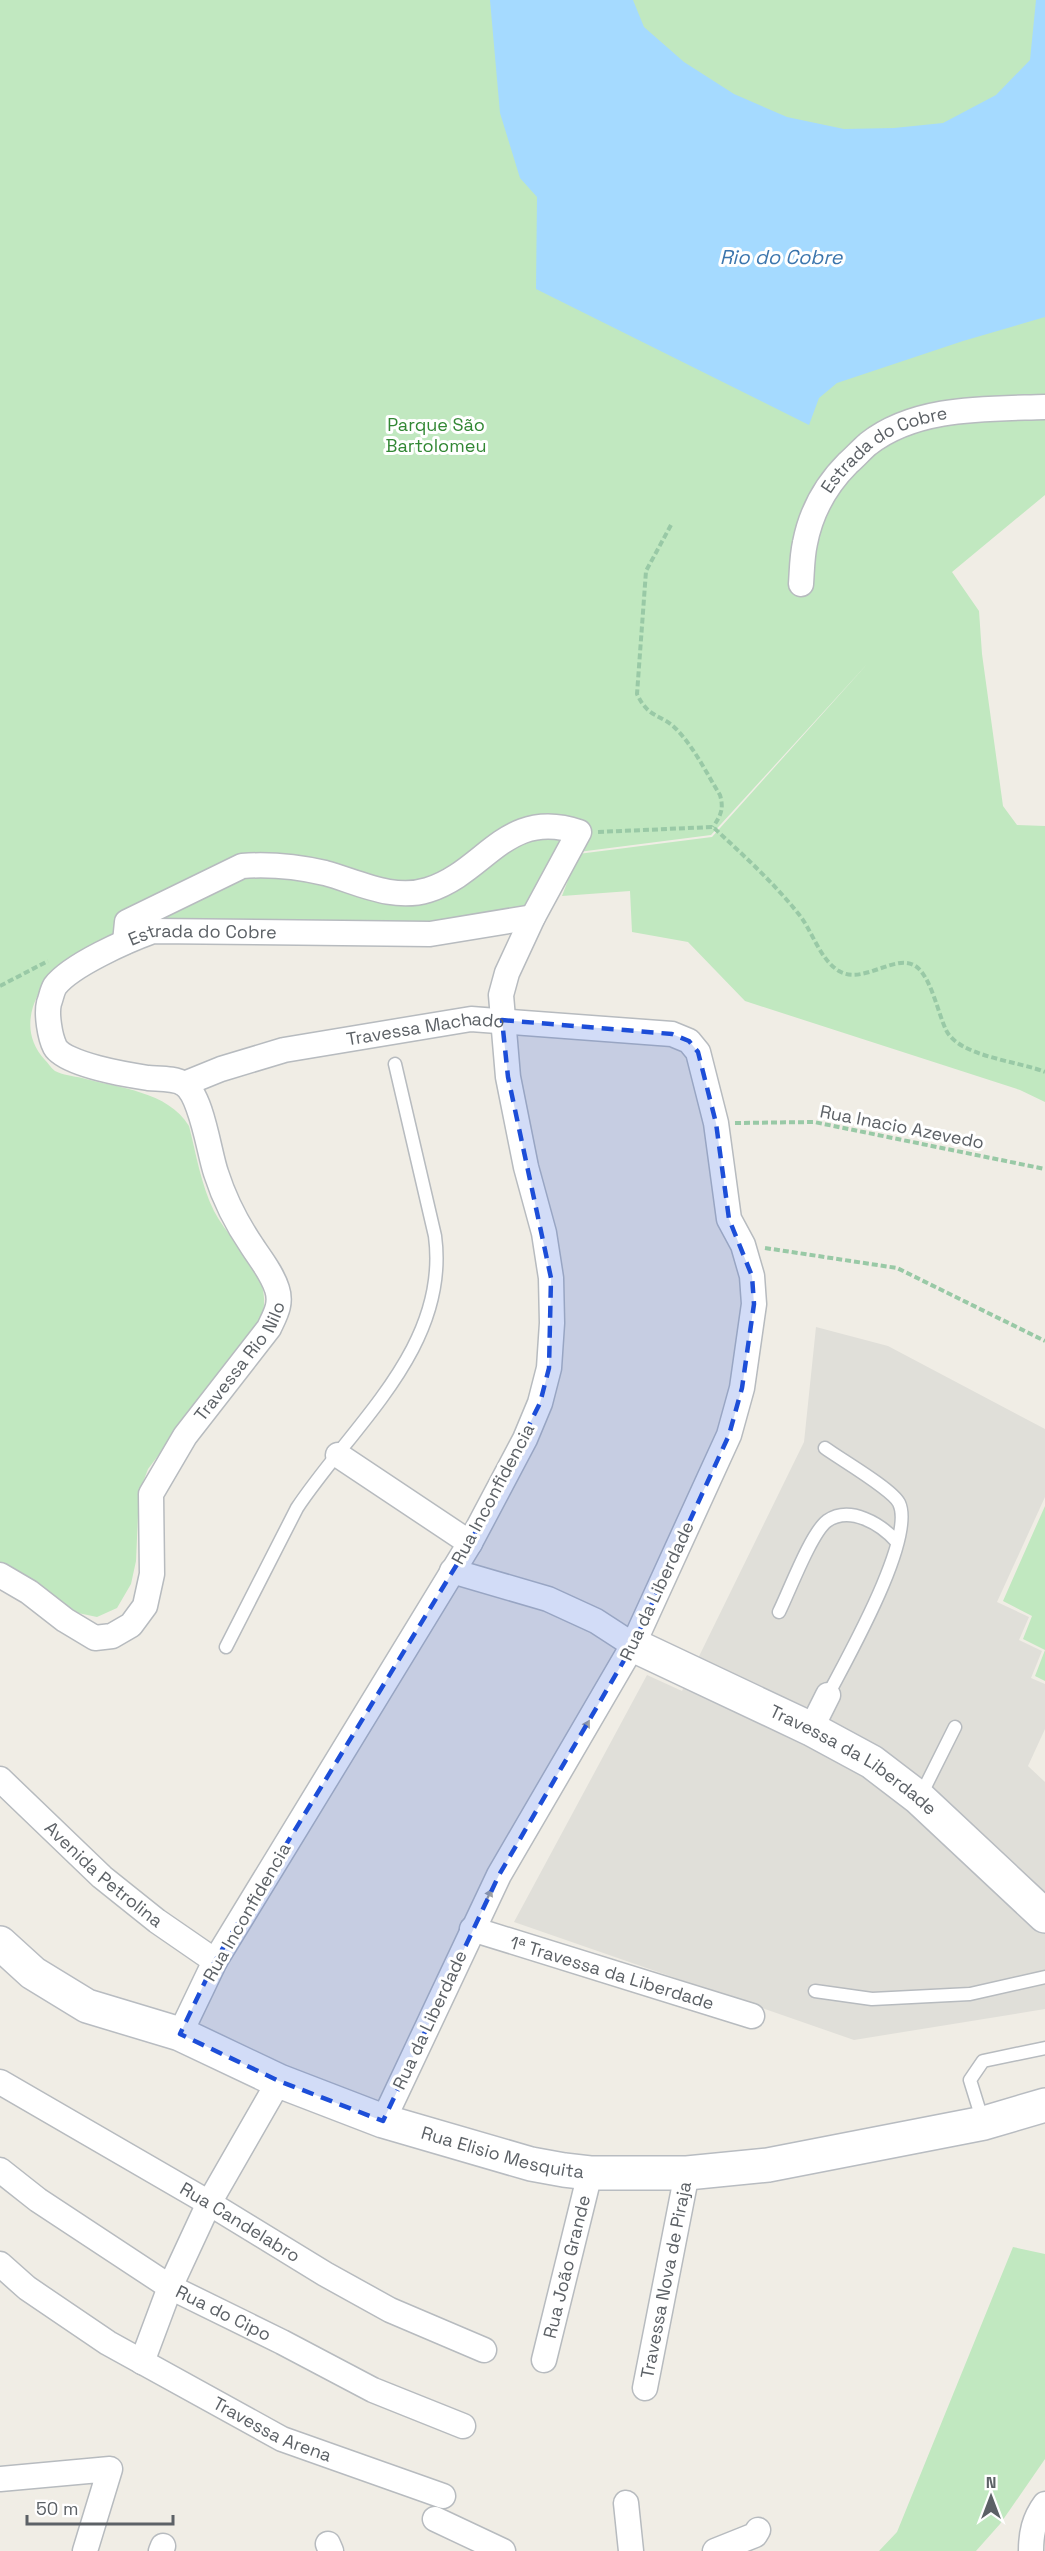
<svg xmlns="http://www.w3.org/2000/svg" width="1045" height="2551" viewBox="0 0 1045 2551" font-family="'Space Grotesk',sans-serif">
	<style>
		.industrial { fill: #e0dfd9 }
		.green { fill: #c1e8c0 }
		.water { fill: #a5daff }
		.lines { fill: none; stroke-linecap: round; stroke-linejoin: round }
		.lane-casing { stroke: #b7bbbf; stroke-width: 15 }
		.street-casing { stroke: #b7bbbf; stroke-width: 27 }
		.secondary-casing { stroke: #b8bcc1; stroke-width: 36 }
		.path { stroke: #99c9a6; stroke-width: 4; stroke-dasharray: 6 3; stroke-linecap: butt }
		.lane { stroke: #fff; stroke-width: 12 }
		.street { stroke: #fff; stroke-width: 24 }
		.secondary { stroke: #fff; stroke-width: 33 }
		.oneway { fill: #9da0a3 }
		.marked { fill: #1d4ed8; fill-opacity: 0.2; stroke: #1d4ed8; stroke-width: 4.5; stroke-dasharray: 12 8; stroke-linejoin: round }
		.labels { text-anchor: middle; stroke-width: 6; stroke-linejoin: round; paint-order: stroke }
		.park-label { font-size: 18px; fill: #328734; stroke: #fff }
		.street-label { font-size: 18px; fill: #5c6166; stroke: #fff }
		.water-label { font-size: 20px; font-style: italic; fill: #3b75ad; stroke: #fff }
	</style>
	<rect width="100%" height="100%" fill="#f0ede5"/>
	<path class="industrial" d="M816,1327l72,19 157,83v68l-48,105 32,15 -10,23 23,11 -11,27 14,6v45l-17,37 17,16v227l-191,31 -340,-118 133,-247 35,16 122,-249z"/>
	<path class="green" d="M0,0h1045v495l-93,77 27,39 3,43 21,152 14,19 28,1v276l-25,-12 -275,-89 -57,-59 -56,-10 -2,-41 -68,5 16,-42 134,-17 157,-175 -158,173 -156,20 -22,50 -66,18 -314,1 -103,53c-21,25 -29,57 -5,83 3,3 6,8 10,11 7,4 19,5 27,7 36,10 86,13 107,48 7,27 12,59 25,85 19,37 62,62 47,109l-113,149 -9,24 -3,68 -5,23 -14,24 -20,9 -19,-4 -78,-50z
		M1045,1506v175l-10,-5 10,-26 -22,-11 9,-23 -29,-15z
		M1013,2247l32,7v205l-45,65 -24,27h-97l18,-19z"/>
	<path class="water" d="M490,0h143l11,27 40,35 50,32 53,23 57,12 50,-1 49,-5 53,-28 34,-35 6,-60h9v317l-82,24 -126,42 -18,15 -10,27 -273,-136 1,-92 -17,-19 -20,-65z"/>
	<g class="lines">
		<defs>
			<path id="lane" d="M825,1448c15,11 67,41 74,55 17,35 -53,157 -71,192
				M779,1612c10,-20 32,-79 48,-91 23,-16 54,3 70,21
				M226,1647l71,-139c55,-83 153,-161 138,-272l-40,-172
				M920,1797l35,-70
				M815,1991l57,8 98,-5 75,-17
				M983,2122l-13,-42 13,-19 62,-13"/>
			<g id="street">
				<path id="s1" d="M801,584c1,-14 1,-28 4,-41 6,-31 21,-58 43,-80 7,-6 13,-13 20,-19 48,-38 119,-35 177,-37"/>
				<path d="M125,942l2,-20 115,-56c26,-2 57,1 83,7 33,9 68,28 103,17 58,-18 78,-83 151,-58l-46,85 -26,56 -6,22 7,82 18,90 18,66 7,45 1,45 -3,45 -9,35 -15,36 -55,104 -255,418 -35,73"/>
				<path id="s2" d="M184,1084l37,-15 63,-19 187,-31 201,15 17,7 9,11 18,71 13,96 14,26 9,31 2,28 -12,84 -13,47 -96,210 -134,230 -116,246"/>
				<path d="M338,1455l132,88"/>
				<path d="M452,1571l96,28 48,22 37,24"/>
				<path id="s3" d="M0,1575l29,17 36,28 30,18 17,-2 19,-11 14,-19 7,-32 -1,-80 34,-58 84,-108c6,-13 13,-24 8,-39 -5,-16 -16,-29 -25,-43 -15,-22 -28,-48 -36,-73 -7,-20 -14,-77 -32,-89 -9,-6 -25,-5 -36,-6 -20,-3 -83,-13 -93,-31 -3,-6 -5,-15 -6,-22 -1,-7 -2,-14 0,-22 2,-5 3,-12 6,-17 16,-21 73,-46 98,-55l277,3 103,-17"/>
				<path d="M811,1729l17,-34"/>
				<path id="s4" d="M0,1779l102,98 55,44 58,40"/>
				<path d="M472,1929l280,87"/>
				<path id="s5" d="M0,2082l209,121 116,71 65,36 94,40"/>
				<path id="s6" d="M0,2170l38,30 132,87 112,55 91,48 90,36"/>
				<path id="s7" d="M0,2264l27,24 81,55 174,96 161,57"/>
				<path id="s8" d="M544,2360l46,-187"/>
				<path d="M142,2362l28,-75 39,-84 70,-122"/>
				<path id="s9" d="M645,2388l42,-215"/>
				<path d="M0,2479l110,-10 -25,82"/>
				<path d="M626,2503l5,48"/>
				<path d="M435,2519l68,32"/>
				<path d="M328,2544l3,7"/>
				<path d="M161,2551l2,-5"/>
				<path d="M715,2551l40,-16 3,-5"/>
				<path d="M1031,2551c0,-18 3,-32 14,-47"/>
			</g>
			<g id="secondary">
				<path id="s10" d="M633,1645l178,84 61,33 47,36 126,118"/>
				<path id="s11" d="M0,1943l33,30 54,33 93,28 99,47 104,40 148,43 33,6 26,3h97l81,-8 216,-42 61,-18"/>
			</g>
		</defs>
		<use href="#lane" class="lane-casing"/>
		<use href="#street" class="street-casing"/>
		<use href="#secondary" class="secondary-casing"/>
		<path class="path" d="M671,525l-25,46 -9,123c12,26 25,19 41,37 17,18 29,43 42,64 4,14 1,20 -7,32
			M598,832l115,-5c29,27 59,54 84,85 15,17 22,47 42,59 25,15 59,-21 79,-3 14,13 20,45 28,62 13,27 73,31 99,42
			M0,986l48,-25
			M735,1123l79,-1 231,47
			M765,1248l132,20 148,73"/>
		<use href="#lane" class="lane"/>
		<use href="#street" class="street"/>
		<use href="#secondary" class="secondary"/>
	</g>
	<defs><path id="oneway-solid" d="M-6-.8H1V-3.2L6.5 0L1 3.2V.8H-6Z" transform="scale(1.5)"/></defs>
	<g class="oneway">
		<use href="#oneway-solid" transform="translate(585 1728) rotate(-60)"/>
		<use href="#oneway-solid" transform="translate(488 1897) rotate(-64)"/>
	</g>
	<path class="marked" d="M502,1020l170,14 17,7 9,11 18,71 13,96 23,57 2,28 -12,84 -13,47 -96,210 -134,230 -116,246 -104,-40 -99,-47 35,-73 255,-418 70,-140 9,-35 2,-90 -43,-201z"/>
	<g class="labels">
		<g class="park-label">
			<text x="436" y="431">Parque São<tspan x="436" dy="21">Bartolomeu</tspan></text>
		</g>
		<g class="street-label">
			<text dy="6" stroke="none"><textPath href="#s1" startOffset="172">Estrada do Cobre</textPath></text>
			<text dy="6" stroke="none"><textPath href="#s3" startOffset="1124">Estrada do Cobre</textPath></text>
			<text dy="6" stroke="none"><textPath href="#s2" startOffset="249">Travessa Machado</textPath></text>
			<text transform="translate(902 1127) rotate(11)" y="6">Rua Inacio Azevedo</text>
			<text dy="6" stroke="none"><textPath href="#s3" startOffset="450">Travessa Rio Nilo</textPath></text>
			<text transform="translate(493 1494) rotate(-62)" y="6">Rua Inconfidencia</text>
			<text transform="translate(657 1591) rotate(-65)" y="6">Rua da Liberdade</text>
			<text dy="6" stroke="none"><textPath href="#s10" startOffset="249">Travessa da Liberdade</textPath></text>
			<text dy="6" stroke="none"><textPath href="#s4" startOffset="141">Avenida Petrolina</textPath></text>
			<text transform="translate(247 1912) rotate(-60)" y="6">Rua Inconfidencia</text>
			<text transform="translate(612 1973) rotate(17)" y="6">1ª Travessa da Liberdade</text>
			<text transform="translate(430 2020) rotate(-65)" y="6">Rua da Liberdade</text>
			<text dy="6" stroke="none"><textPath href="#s11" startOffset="550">Rua Elisio Mesquita</textPath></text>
			<text dy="6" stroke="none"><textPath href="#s5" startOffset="278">Rua Candelabro</textPath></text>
			<text dy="6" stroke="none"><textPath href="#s8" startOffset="96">Rua João Grande</textPath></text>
			<text dy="6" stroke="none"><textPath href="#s9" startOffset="110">Travessa Nova de Piraja</textPath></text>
			<text dy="6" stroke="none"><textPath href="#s6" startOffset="266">Rua do Cipo</textPath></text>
			<text dy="6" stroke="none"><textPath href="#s7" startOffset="320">Travessa Arena</textPath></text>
		</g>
		<g class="water-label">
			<text x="781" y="264">Rio do Cobre</text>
		</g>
	</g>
	<g transform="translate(991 2497)" stroke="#ffffff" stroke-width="4.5" paint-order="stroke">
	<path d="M0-4.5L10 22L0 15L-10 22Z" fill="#5c6166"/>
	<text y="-9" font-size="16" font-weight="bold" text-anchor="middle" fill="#5c6166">N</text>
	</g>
	<path d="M27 2515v9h146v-9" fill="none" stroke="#5c6166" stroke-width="3"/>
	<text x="36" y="2515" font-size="18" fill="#5c6166" stroke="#ffffff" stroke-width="4.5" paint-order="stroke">50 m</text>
</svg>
